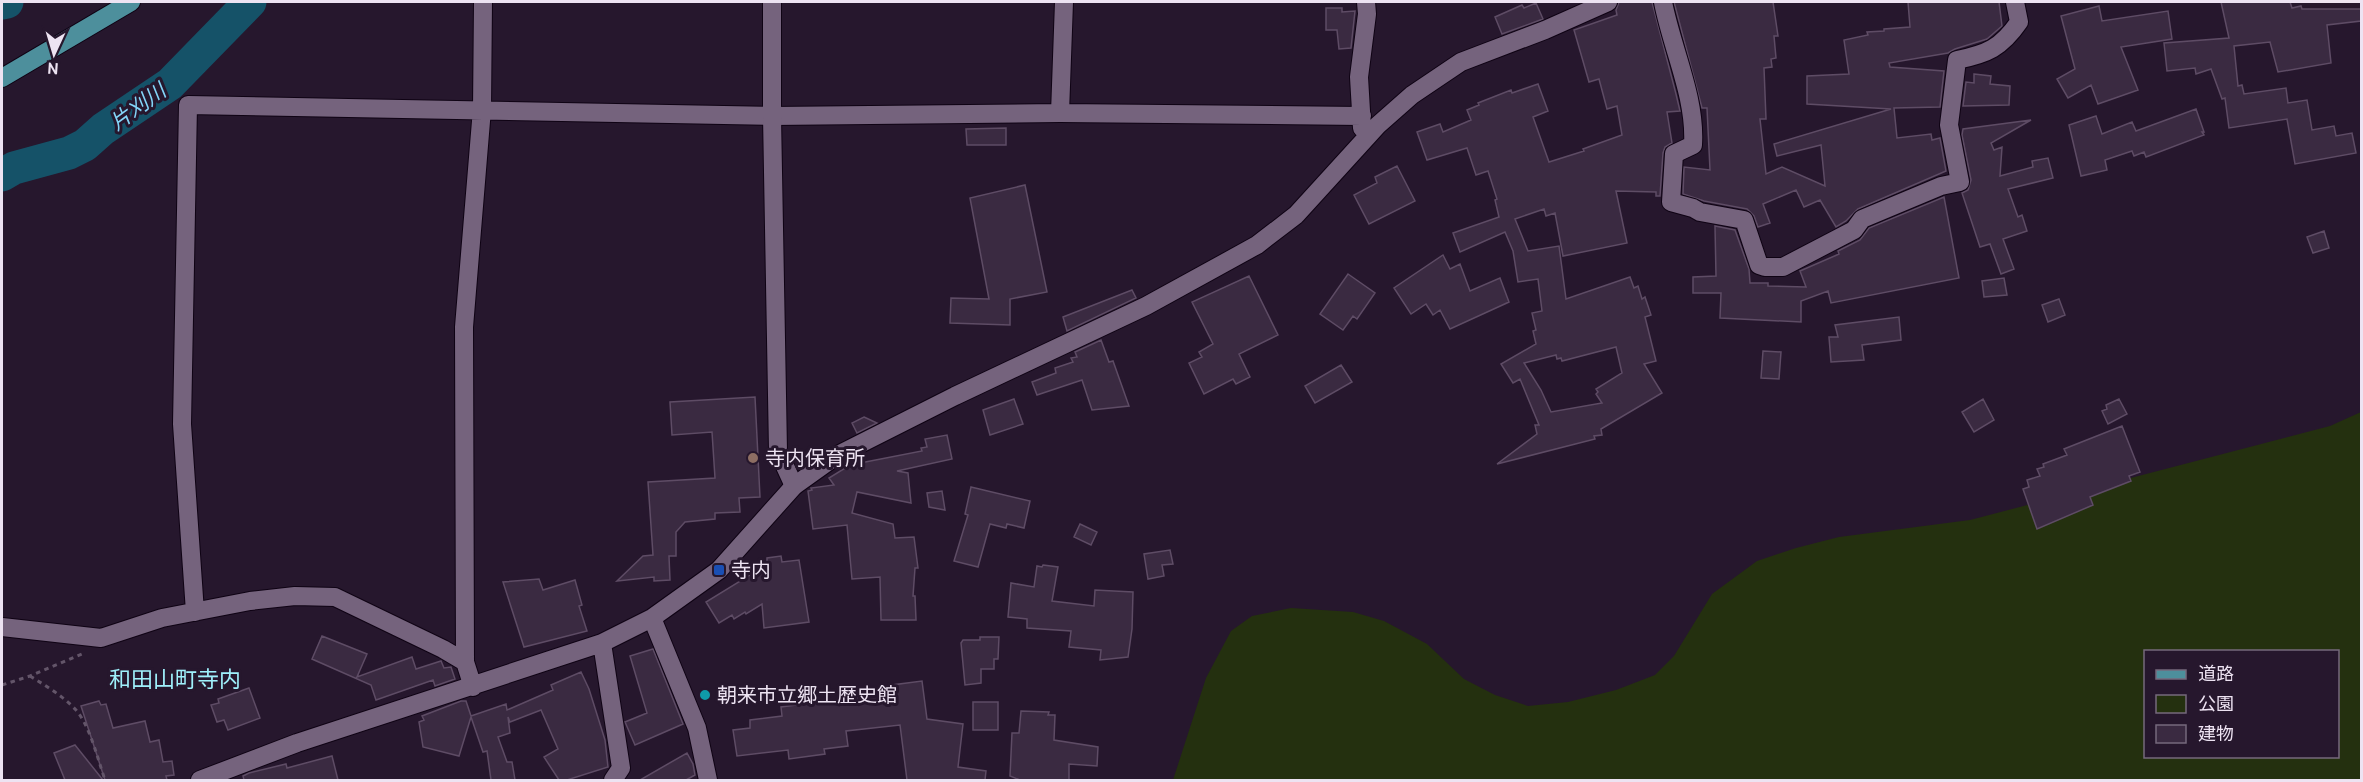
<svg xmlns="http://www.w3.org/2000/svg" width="2363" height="782" viewBox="0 0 2363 782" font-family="Cabin,'Noto Sans JP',sans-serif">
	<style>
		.green { fill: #24300f; fill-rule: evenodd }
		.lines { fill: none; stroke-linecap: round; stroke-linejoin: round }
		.river { stroke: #155268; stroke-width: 33 }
		.building { fill: #3a2a41; stroke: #5e4c65; stroke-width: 1.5; fill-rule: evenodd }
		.minor-casing { stroke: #0f0314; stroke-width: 20 }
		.tertiary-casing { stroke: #0f0314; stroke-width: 20 }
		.primary-casing { stroke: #0f0314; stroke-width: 20 }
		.path { stroke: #635569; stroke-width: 3; stroke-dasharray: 4.5 4.5; stroke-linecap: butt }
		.minor { stroke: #75637d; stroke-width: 18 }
		.tertiary { stroke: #75637d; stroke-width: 18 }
		.primary { stroke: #4d8f9c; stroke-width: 18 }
		.education-dot { fill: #8d6e63; stroke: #26172d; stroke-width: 2 }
		.transit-dot { fill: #1a4fb4; stroke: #26172d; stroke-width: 2 }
		.culture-dot { fill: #0f9aa8; stroke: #26172d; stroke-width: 2 }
		.labels { text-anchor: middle; stroke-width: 6; stroke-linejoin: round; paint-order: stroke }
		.poi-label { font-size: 20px; fill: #ede3f2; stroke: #26172d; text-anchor: start }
		.water-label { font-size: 21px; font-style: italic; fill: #83d5f8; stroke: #26172d }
		.quarter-label { font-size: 22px; fill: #9ff0fb; stroke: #26172d }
	</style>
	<rect width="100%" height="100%" fill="#26172d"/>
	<path class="green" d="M2361,412v368h-1188l33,-102 25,-47 21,-15 39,-8 62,4 31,9 43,23 37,35 31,16 33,11 40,-4 48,-12 39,-15 19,-19 38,-62 45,-33 39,-13 43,-11 131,-17 360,-94zM2146,652h192v104h-192z"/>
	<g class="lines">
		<path class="river" d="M2,3l5,-1
			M2,175l12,-7 55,-15 16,-8 18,-16 67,-45 80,-82"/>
	</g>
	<path class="building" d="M1619,2h33l24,92 4,17 -13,1 5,31 -7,4 -2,6 -3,43h-4v-4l-40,-1 11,52 -64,13 -8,-43 -9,3 -2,-7 -29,10 13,32 31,-5 7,53 64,-22 4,11 4,-2 4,13 3,-2 6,18 -6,2 11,44 -12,3 18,29 -61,36 1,6 -8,1 1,3 -98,25 40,-30 -2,-9h4l-19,-46 -7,4 -12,-19 35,-20 -3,-13 3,-1 -4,-17 10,-2 -4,-32 -20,3 -5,-31 -8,-19 -45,20 -7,-19 46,-16 -4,-17 2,-1 -9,-28 -12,4 -9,-27 -40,12 -10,-28 23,-8 3,8 28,-12 -4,-10 12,-5 -1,-2 33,-13 1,3 26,-9 10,27 -15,6 16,45 35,-11 -1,-2 39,-14 -5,-29 -10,3 -8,-30 -10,3 -15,-52 43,-15 -1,-5zM1616,347l6,26 -26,16 2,3 -2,2 6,9 -51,9 -10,-22 -17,-27 32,-8 1,4 4,-1 1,3z
		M1674,2h99l5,34h-4l2,22 -5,1 1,8 -8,1 2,51h-6l6,55 16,-7 43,19 -4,-41 -44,11 -3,-12 117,-35 -84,-5v-28l42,-2 -5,-34 24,-5 -1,-3 17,-1v-2l26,-2 -2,-25h91l3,24 -15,13 -32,10 -7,4 -59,10 1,4 54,4 -4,36 -46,1 3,30 34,-4 1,6 8,-2 6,33 -88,38 -12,12 -10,6 -16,-27 -16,7 -8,-17 -33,14 7,19 -12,4 -4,-11 -7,-7 -43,-8 -21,-7 1,-27 26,3 -3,-62h-5z
		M2221,2h69l2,6 9,-2 1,3h59v12l-34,4 4,38 -53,9 -8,-30 -36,4 4,40 4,-1 2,9 42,-6 2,15 19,-3 5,30 22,-4 2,10 16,-3 4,20 -61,11 -8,-45 -58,9 -4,-30 -3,1 -11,-30 -15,5 -1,-6 -28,3 -3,-28 65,-5z
		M1536,3l7,16 -41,15 -7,-17 27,-12 2,3z
		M2099,6l3,15 66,-10 4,28 -51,8 17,43 -40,14 -7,-19 -23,13 -11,-19 18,-10 -14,-53z
		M1326,8h16v4l13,-1 -4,37 -12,1 -2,-19h-11z
		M1974,74l17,2 -1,8 20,2 -1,19 -46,1 3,-24 8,1z
		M2196,109l8,23h-2l2,3 -58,22 -2,-5 -10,4 -2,-5 -27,9 2,10 -26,6 -12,-51 27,-9 6,18 30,-12 4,9z
		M2031,120l-40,23 3,7 8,-3 -2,29 33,-9 -1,-6 16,-3 5,20 -45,11 10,28 4,-2 5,16 -24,8 11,30 -13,5 -11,-30 -10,3 -18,-54 6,-3 3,-10 -9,-45 1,-6z
		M1006,128v17h-39l-1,-16z
		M1397,166l18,35 -46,23 -15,-29 23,-12 -2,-6z
		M1025,185l22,107 -37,7v26l-60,-2 1,-25 38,1 -19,-101z
		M1944,197l15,81 -128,25 -3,-12 -27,10v21l-81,-4 1,-25h-28v-16l23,-1 -1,-50 20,4 14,39 1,14h18v3l38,1 -6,-16 39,-17 -1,-3 22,-11 9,-12z
		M2324,231l5,17 -16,5 -6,-16z
		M1443,255l7,14 10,-5 10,27 30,-13 9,24 -59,27 -10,-19 -7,5 -7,-11 -15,10 -17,-26z
		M1348,274l27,19 -18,26 -4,-3 -10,14 -23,-16z
		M1249,276l29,59 -39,19 11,23 -14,7 -3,-5 -29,15 -15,-31 13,-6 -3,-5 14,-8 -21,-42z
		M2004,278l3,17 -23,2 -2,-16z
		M1132,290l4,8 -69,33 -4,-14z
		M2059,299l6,16 -17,7 -6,-17z
		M1899,317l2,23 -39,5 2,15 -33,2 -2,-25h9l-3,-12z
		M1101,340l8,22 4,-1 16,45 -37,4 -10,-30 -45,15 -5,-13 24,-9 -1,-5 18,-6 -2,-4 6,-1 -2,-5z
		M1763,351l18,1 -2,27 -18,-1z
		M1341,365l11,17 -37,21 -10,-17z
		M755,397l5,100 -21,1 1,14 -25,1v6l-30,3 -9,10v24h-7l1,24 -16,1v-4l-37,4 26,-25 10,-1 -5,-73 67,-4 -3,-46 -40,3 -2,-33z
		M1014,399l9,25 -33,11 -7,-25z
		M1983,399l11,21 -20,12 -12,-20z
		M2119,399l8,15 -19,10 -6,-13 5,-2 -1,-4z
		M864,417l13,6 -20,10 -5,-10z
		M2122,426l18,46 -11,4 2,5 -41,16 3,8 -56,24 -14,-40 6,-2 -2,-7 13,-4 -3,-7 7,-2 -1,-3 24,-9 -3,-6z
		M947,435l5,24 -55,12 11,2 3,30 -54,-11 -5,21 41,11 2,14 19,-1 4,31h-3l-2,28h2l1,24h-35l-1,-43 -28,2 -5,-54 -34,4 -5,-38 4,-1 -1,-2 23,-3 -5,-7 21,-13 72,-14 -1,-3 6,-1 -2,-8z
		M971,487l59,14 -6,27 -17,-4 -1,4 -16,-4 -12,43 -24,-6 14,-46 -3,-1z
		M942,491l3,19 -16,-3 -2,-14z
		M1080,524l17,8 -6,13 -17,-8z
		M1170,550l3,14 -11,1 2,11 -16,3 -4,-25z
		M781,556l1,6 17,-2 10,62 -45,6 -2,-24 -16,10 -1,-2 -11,7 -2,-4 -13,8 -13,-21 54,-33 -1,-5 8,-1v-5z
		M1043,565l15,2 -6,34 42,5 1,-16 38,2 -1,37 -4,28 -28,3 1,-10 -32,-3 2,-16 -44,-3v-9l-19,-2 3,-34 23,4 3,-21 5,1z
		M539,579l4,11 32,-10 7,25 -3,1 8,25 -63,16 -21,-65z
		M322,636l45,18 -10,23 55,-20 4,12 25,-8 3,7 7,-1 4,12 -20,7 -2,-6 -57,20 -5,-15 -59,-26z
		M980,637h19l-1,22h-4v10h-13v14l-16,2 -4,-42 2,-3h17z
		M653,649l30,75 -48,21 -10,-23 22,-9 -17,-57z
		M581,672l8,17 16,51 3,27 -41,13h-8l-15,-23 14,-8 -17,-39 -31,12 -2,-5 2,16 -12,4 9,25h5l3,18h-24l-4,-29 -4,1 -12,-35 -12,39 -36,-9 -4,-25 5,-2 -2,-4 39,-15h5l5,15 35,-12 1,6 46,-20 -2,-5z
		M922,681l5,38 36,5 -5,43 28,4 -1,9h-78l-7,-55 -54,6 2,15 -24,3 1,5 -36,5 -1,-9 -51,6 -4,-26 17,-2v-8l32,-4 -1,-9 113,-15 -2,-7z
		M249,688l11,30 -32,12 -4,-10 -7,2 -6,-17 8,-2 -1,-4z
		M99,701l2,4 5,-1 7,24 32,-7 5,21 9,-2 4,22 9,-1 2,14 -8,1 1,4h-62l-24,-74z
		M973,702h25v28h-25z
		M1021,711l28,1 -1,3h7l-1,25 44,7 -1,19 -28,-2v16h-49l-10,-4 2,-43h7z
		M75,745l28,35h-38l-11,-27z
		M687,753l6,11 2,11 -9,5h-46z
		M332,756l6,24h-94l-1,-4 6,-3 37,-9 1,4z"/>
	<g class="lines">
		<defs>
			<path id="minor" d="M1663,2c9,47 33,95 30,143l-19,9 -3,48 22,6 7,4 44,8 15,45 6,2h18l71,-37 8,-11 79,-33 19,-4 -11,-57 8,-65c30,-6 44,-12 62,-38l-4,-20
				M1060,113l4,-111
				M1362,128l-3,-51 8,-63 -1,-12
				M195,612l-13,-188 6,-319 584,11 288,-3 302,3
				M652,618l45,110 11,52
				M2,627l99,11 61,-20 88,-17 45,-5 40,1 108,52 22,13
				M602,643l19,125 -8,12
				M473,687l-8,-25 -1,-335 18,-218 1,-107
				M200,780l97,-37 305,-100 50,-25 67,-48 75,-84 42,-30 119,-60 191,-90 111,-61 39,-30 82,-90 34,-30 49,-33 84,-32 63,-28"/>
			<path id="tertiary" d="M772,2v114l6,335 16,35"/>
			<path id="primary" d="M2,78l129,-76"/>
		</defs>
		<use href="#minor" class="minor-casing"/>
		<use href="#tertiary" class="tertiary-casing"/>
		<use href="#primary" class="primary-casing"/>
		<path class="path" d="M30,676c16,10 33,20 46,34 14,16 22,50 29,70
			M2,685l28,-9 52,-22"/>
		<use href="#minor" class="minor"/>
		<use href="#tertiary" class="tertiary"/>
		<use href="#primary" class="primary"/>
	</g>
	<circle class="education-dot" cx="753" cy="458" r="6"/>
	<rect class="transit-dot" x="713" y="564" width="12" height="12" rx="3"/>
	<circle class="culture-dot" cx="705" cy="695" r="6"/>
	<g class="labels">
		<g class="poi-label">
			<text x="765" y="465">寺内保育所</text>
			<text x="731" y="577">寺内</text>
			<text x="717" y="702">朝来市立郷土歴史館</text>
		</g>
		<g class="water-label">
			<text transform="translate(138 107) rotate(-36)" y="7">片刈川</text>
		</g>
		<g class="quarter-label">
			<text x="175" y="687">和田山町寺内</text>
		</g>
	</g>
	<rect width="2363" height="782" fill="none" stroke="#ede3f2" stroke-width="6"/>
	<rect x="2144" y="650" width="195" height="108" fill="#26172d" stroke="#76697c" stroke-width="1.5"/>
	<rect x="2156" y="670" width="30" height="9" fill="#4d8f9c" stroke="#76697c" stroke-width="1.5"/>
	<text x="2198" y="680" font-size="18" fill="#ede3f2">道路</text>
	<rect x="2156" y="695" width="30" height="18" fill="#24300f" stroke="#76697c" stroke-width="1.5"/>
	<text x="2198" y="710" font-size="18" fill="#ede3f2">公園</text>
	<rect x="2156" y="725" width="30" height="18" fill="#3a2a41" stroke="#76697c" stroke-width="1.5"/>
	<text x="2198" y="740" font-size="18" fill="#ede3f2">建物</text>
	<g transform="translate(54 54) rotate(184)" stroke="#26172d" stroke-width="4.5" paint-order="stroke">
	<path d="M0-4.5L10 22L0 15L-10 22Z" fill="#ede3f2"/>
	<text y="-9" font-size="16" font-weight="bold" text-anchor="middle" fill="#ede3f2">N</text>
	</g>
</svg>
